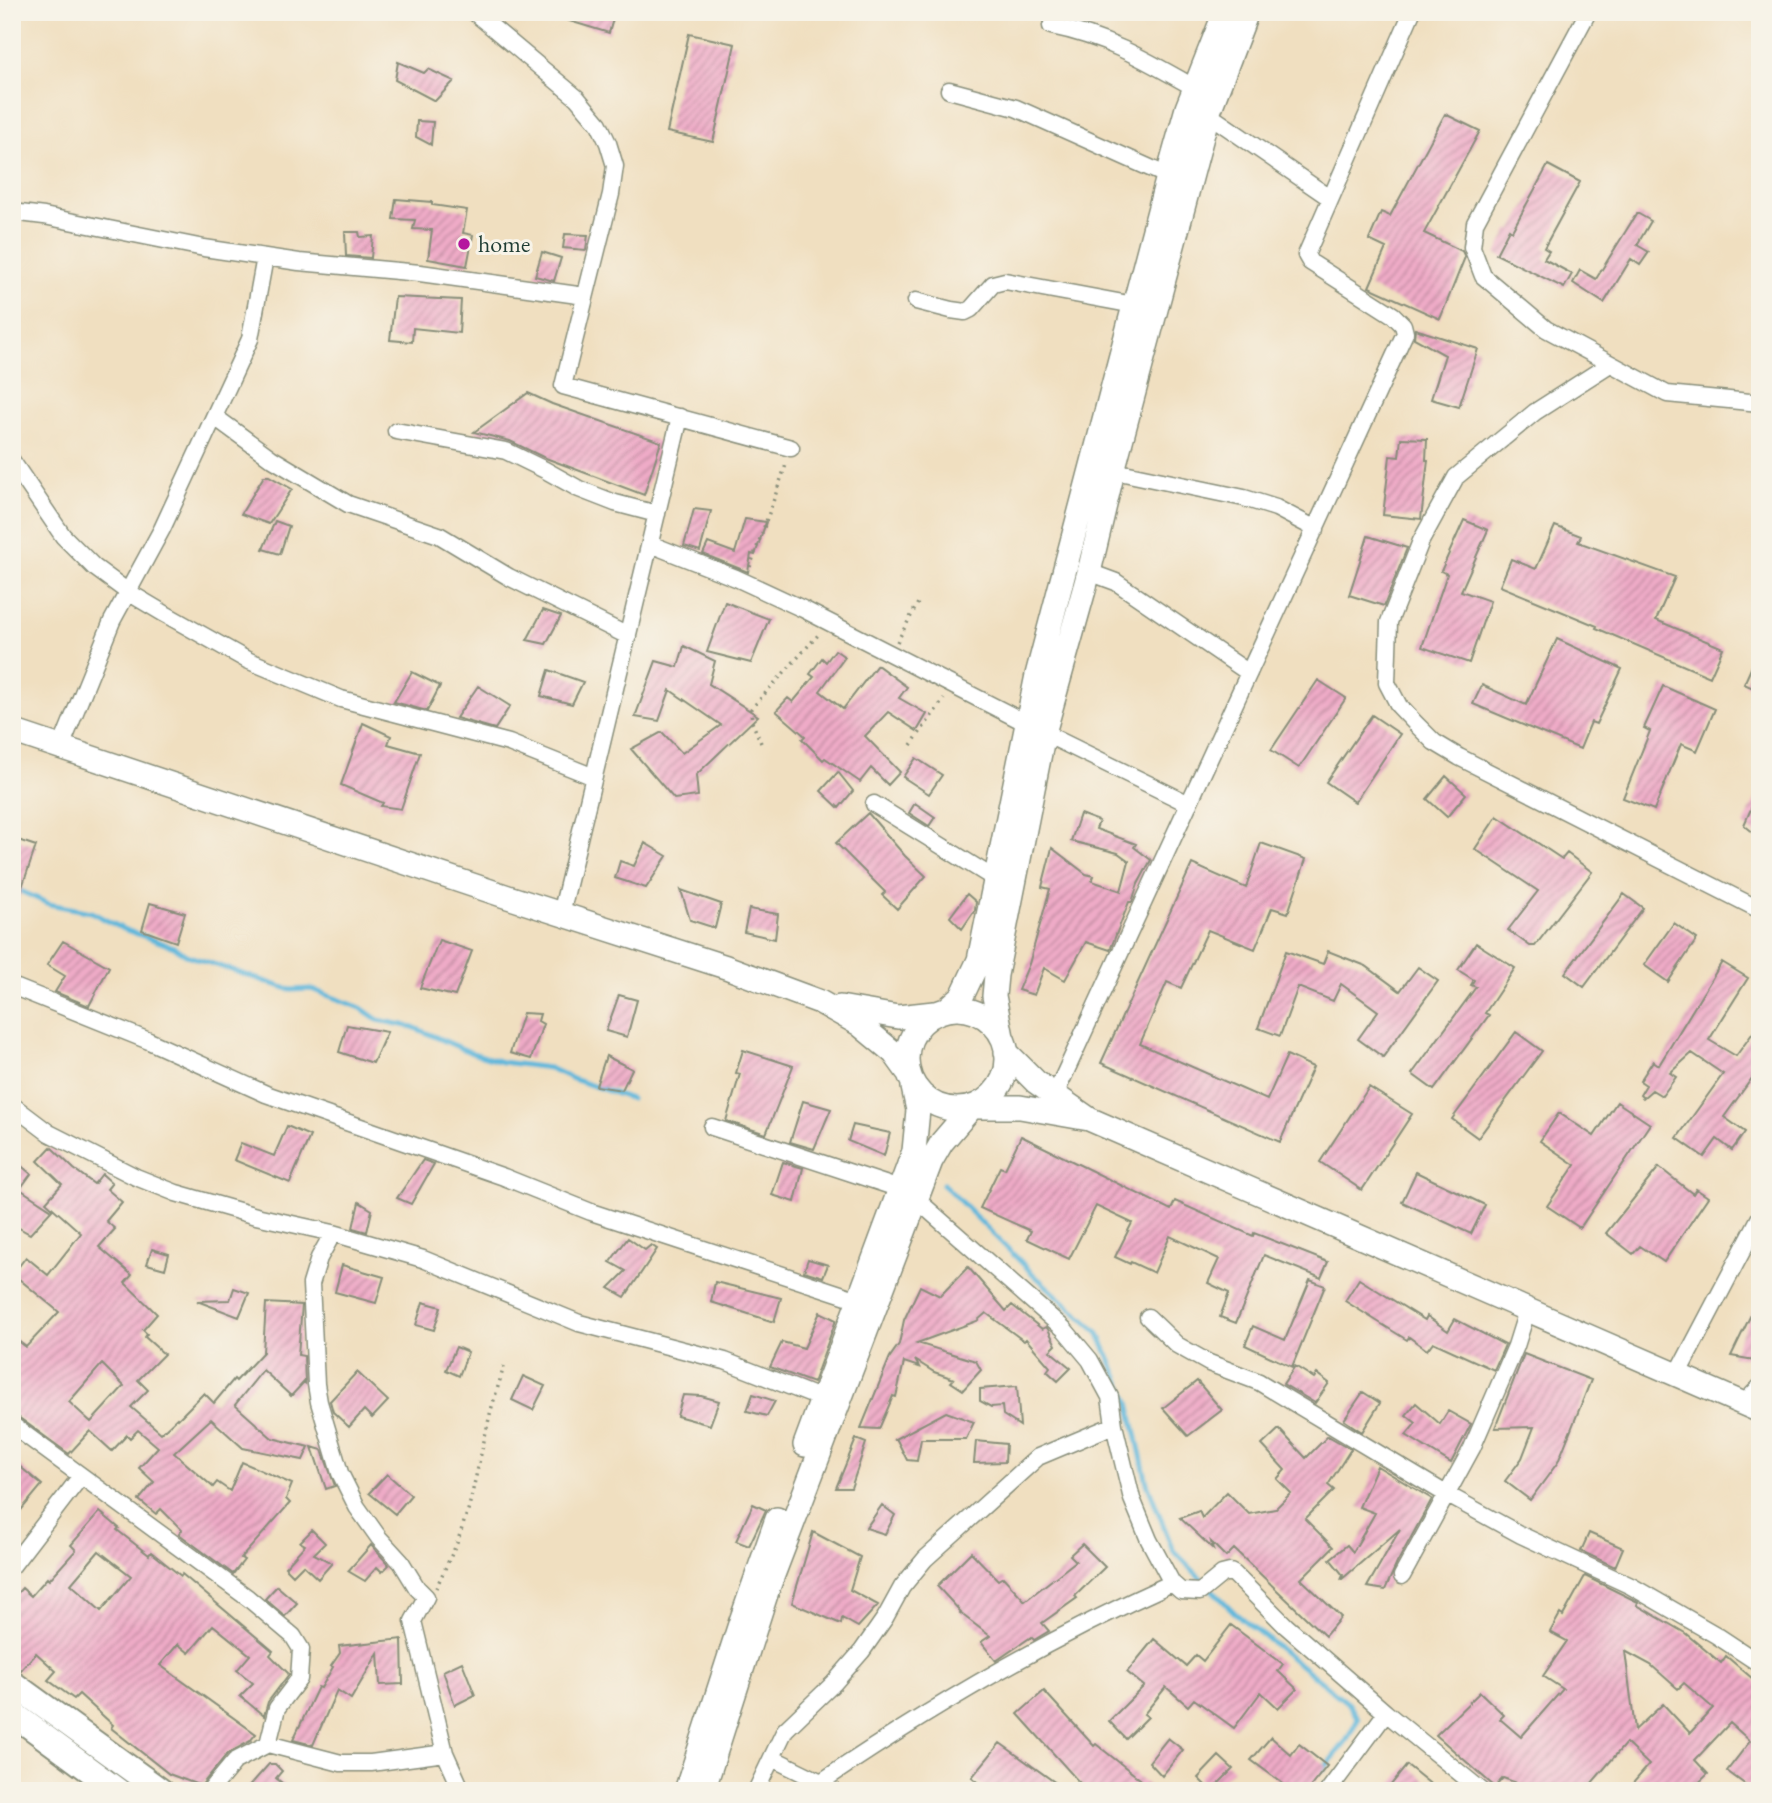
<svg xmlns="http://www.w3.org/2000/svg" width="1772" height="1803" viewBox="0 0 1772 1803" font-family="'EB Garamond',serif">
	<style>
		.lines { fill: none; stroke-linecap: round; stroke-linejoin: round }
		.stream { stroke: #5eb7db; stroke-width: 5 }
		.building { fill: url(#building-hatch); fill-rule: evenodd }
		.minor-casing { stroke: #888e7a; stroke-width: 19 }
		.secondary-casing { stroke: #888e7a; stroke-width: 26 }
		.primary-casing { stroke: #888e7a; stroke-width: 28 }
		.path { stroke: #888e7a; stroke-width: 3.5; stroke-dasharray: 2 5; stroke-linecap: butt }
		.minor { stroke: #fff; stroke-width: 16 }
		.secondary { stroke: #fff; stroke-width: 23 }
		.primary { stroke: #fff; stroke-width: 24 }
		.poi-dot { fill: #b5179e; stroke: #f7f3e8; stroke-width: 2.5 }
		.labels { text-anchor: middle; stroke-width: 6; stroke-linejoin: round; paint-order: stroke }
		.poi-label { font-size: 24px; fill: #1f3d34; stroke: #f7f3e8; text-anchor: start }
	</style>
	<defs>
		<pattern id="building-hatch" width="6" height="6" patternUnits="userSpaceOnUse" patternTransform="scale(1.75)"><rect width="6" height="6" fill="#efabc7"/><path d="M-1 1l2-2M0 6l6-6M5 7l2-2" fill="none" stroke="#c18ca2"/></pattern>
	</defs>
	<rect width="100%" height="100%" fill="#f7f3e8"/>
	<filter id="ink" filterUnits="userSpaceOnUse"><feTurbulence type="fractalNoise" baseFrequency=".0143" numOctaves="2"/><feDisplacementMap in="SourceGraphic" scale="14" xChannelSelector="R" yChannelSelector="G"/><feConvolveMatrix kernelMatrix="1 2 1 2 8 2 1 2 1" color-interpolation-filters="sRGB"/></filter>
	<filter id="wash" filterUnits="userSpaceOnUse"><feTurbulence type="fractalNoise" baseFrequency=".00686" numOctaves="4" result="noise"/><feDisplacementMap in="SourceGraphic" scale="28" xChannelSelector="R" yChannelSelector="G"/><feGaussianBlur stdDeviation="1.57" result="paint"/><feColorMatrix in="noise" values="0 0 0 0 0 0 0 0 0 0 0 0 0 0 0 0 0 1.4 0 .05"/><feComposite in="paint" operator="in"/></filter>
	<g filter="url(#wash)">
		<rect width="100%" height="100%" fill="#f0dfc0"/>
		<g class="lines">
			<path class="stream" d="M14,888l35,16 42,8 32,17 51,18 12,8 105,35 20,-1 50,19 17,12 35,7 59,26 30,9 47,6 24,11 58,20
				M943,1184l91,91 64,57 31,70 18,81 26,67 63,64 113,90 9,15 -11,21 -24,30"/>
		</g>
		<g id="blocks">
			<path class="building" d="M553,12h62l-6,21 -56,-17z
				M689,34l46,10 -22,98 -46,-10z
				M398,62l26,11 4,-4 26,12 -19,20 -40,-21z
				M1445,114l35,17 -56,102 38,18 3,6 -25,62 -71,-32 17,-39 -17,-8 12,-28 9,4z
				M417,121l16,1 -2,23 -15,-8z
				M1548,165l32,17 -36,66 5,3 -5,8 28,15 -8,14 -68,-34 13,-25 3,2z
				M396,199l36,3v3l35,5 -4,23 10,2 -6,31 -39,-7 4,-29 -19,-1 2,-9 -22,-1z
				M1637,213l14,8 -14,24 12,7 -9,13 -9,-6 -27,44 -31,-20 7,-13 16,9z
				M345,232h14l1,5 13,-1 -2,22 -25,-2z
				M565,234l23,1 -2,15 -23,-2z
				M542,252l19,6 -7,23 -19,-5z
				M395,297l66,3 -2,33 -46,-5 -1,14 -22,-2z
				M1415,329l63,20 -19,58 -28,-8 14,-44 -31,-17z
				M528,393l24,11 109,38 -17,53 -101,-38 -33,-16 -36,-9z
				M1401,438l26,1 -1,21h2l-7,59 -38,-4 7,-59 9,1z
				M264,476h5l23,13 -23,35 -28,-10z
				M694,509l17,2 -11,40 -16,-5z
				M745,519l21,3 -11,33 -4,-1 -3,18 -45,-18 5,-11 27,10z
				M1464,520l24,10 -27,61 29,10 -21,62 -47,-16 25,-73 -6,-3z
				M275,521l14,5 -9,28 -17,-5z
				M1555,526l26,10 -3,6 97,35 -19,43 67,28 -13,29 -114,-49 1,-2 -97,-40 11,-27 25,10z
				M1368,536l39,12 -23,58 -35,-11z
				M725,602l44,17 -18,44 -44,-11z
				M543,610l18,6 -15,28 -19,-4z
				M1557,639l65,30 -26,55 -5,-2 -11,27 -107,-45 9,-19 44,20z
				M684,646l31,15 -6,23 49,32 -62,59 2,21 -24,3 -43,-50 31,-17 20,21 39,-28 -51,-35 -11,31 -24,-4 21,-56 22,6z
				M1760,648v43l-16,-7z
				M835,650l10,7 -25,34 23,18 34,-44 30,22 -8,11 28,16 -10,17 -29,-19 -23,24 35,36 -12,13 -17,-17 -11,14 -35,-24 -2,2 -21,-21 3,-3 -29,-25 12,-13 5,4 21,-25 -4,-3 12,-16 4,4z
				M549,670l34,12 -11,22 -31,-8z
				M412,672l28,14 -13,25 -33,-9z
				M1318,680l28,18 -47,70 -28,-18z
				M478,686l32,20 -15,23 -39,-11z
				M1663,686l52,23 -18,42 -16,-7 -27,66 -31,-12 27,-67 -6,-3z
				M1372,715l28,19 -45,68 -29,-20z
				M363,723l28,13 -3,8 32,9 -19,56 -20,-3 2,-3 -42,-18z
				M916,758l26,17 -13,19 -26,-17z
				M838,772l15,19 -14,17 -18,-17z
				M1446,776l20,18 -19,23 -20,-18z
				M1760,788v50l-16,-13z
				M915,803l20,14 -6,9 -20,-13z
				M868,813l37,43 21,20 -29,33 -15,-14 3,-3 -49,-49z
				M1080,814l19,7 -3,8 40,15 -2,3 17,13 -13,24 -6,18h-3l-19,48 -24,-8 -21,38 -21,-12 -10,27 -16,-5 11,-26 21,-75 -8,-2 10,-39 34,26 8,2 -2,5 29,10 8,-30 -11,-8 -47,-12z
				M1497,816l65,43 5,-6 25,19 -57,74h-5l-22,-16 30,-39 -63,-42z
				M12,838l24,8 -21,62h-3z
				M645,843l22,13 -21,32 -31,-10 5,-17 14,5z
				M1261,843l45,16 -18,54 -16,-5 -17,41 -47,-19 -27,58 -14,-6 -27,62 127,56 20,-45 26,12 -33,75 -179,-79 91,-199 54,24z
				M681,890l40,14 -6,24 -25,-8z
				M967,894l9,8 -1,8 -13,19 -12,-12z
				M1624,894l19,14 -59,79 -19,-14z
				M150,903l35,10 -9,29 -34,-12z
				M749,909l29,5 -3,25 -31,-7z
				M1674,923l23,16 -29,43 -24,-17z
				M439,940l33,11 -17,45 -35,-8z
				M63,941l46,26 -20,39 -34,-14 10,-16 -18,-11z
				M1476,943l39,25 -30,45 4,2 -55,75 -22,-16 64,-87 -5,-2 3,-5 -16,-10z
				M1286,951l37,13 5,-13 38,15 34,25 18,-24 20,14 -55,76 -25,-18 20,-28 -37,-27 -8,17 -35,-14 -18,49 -22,-8z
				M1722,962l26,16 -39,62 27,16 24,-33v44l-36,50 21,15 -13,18 -15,-11 -13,18 -27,-19 46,-64 -31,-21 -22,20 6,4 -14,19 -10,-6 -9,8 -3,-3 6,-10 -6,-4 13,-20 6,4z
				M619,995l18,5 -10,37 -21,-6z
				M523,1013l17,1 -2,7 5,3 -12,35 -21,-6z
				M347,1025l40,7 -14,31 -34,-11z
				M1516,1032l26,19 -64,87 -26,-19z
				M743,1050l50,16 -27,68 -40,-13 14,-47 -4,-1z
				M606,1056l26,13 -10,21 -26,-4z
				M1369,1087l43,27 -50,76 -42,-28z
				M803,1101l28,8 -17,40 -24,-7z
				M1617,1102l33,22 -70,104 -33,-22 28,-41 -35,-24 19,-28 35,23z
				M853,1125l37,8 -6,23 -36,-15z
				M287,1126l23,10 -20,47 -56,-23 7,-17 33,13z
				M1021,1136l150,74 4,-9 78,35 1,-3 74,29 -7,16 -57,-23 -28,68 -16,-6 9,-24 -21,-10 11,-24 -49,-23 -16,37 -23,-11 -1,2 -15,-7 17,-34 -36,-17 -27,53 -42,-20 4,-8 -51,-23 20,-41 5,2z
				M51,1147l23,22 20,15 8,-10 10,9 -5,6 15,13 -16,19 9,8 -16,18 33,28 -7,8 32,31 -14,16 4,4 -2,3 19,17 -26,26 10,10 -17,17 30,26 16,-15 1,1 26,-26 10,10 20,-24 2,2 27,-29 3,-49 36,2 -4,50 6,1 1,27 -1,-1 -13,14 -28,-26 -28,35 37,33 37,9 -6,13 -60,-12 -32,-29 -37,34 39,34 4,-5 13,9 12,-29 50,22 -6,15 4,4 -49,55 3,2 -11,14 -54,-40 3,-4 -21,-21 -5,5 -17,-14 15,-18 -15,-14 19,-21 -20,-17 -8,8 -3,-3 -15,16 -22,-20 -21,23 -51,-37 -6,-2v-79l14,11 33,-35 -46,-38 13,-17 22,18 33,-42 -35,-31 16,-18 -24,-23zM102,1364l22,22 -33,36 -22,-20z
				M12,1158l19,16 -11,15 32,21 -22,24 -18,-10z
				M423,1160l11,4 -23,40 -14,-6z
				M783,1162l20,6 -8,34 -23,-7z
				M1659,1167l34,27 3,-5 12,8 -44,65 -24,-16 -7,8 -27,-21z
				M1416,1172l69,33 -14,29 -69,-32z
				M359,1202l13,8 -5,22 -14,-4z
				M628,1238l17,12 6,-5 6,4 -32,48 -16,-9 17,-17 -16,-9z
				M152,1249l17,5 -4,15 -18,-5z
				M808,1259l20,6 -5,12 -19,-6z
				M342,1265l42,12 -8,26 -41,-11z
				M968,1267l38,44 6,-6 30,24 4,-2 2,2 8,16 -6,6 21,17 -13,13 -11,-10 3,-4 -24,-28 -2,2 -38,-28 -9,8 -60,22 59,18 5,9 -18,20 -12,-8 3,-3 -20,-7 -19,-12 4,7 -15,-5 -8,35 -3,-1 -14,33 -18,-1 29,-71 9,-13 5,-24 16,-34 20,10z
				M1359,1279l66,41 2,-4 21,15 7,-12 50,26 -11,25 -61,-28 -6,8 -18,-13 -2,3 -62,-39z
				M1310,1280l15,6 -33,81 -47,-22 8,-19 32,14z
				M715,1282l66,16 -7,24 -63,-20z
				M234,1288l15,5 -10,24 -42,-16 33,-1z
				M1760,1296v65l-29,-5z
				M423,1302l18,5 -7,23 -18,-5z
				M820,1312l16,8 -23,63 -43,-16 12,-25 22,6z
				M456,1347l12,5 -9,24 -13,-6z
				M1524,1354l67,26 -33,82 -28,38 -25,-19 17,-23 12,-31 -39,1z
				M1295,1366l19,12 3,-4 12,9 -14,20 -32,-19z
				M357,1372l31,29 -16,17 -8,-8 -15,17 -16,-15 -3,-11z
				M523,1376l22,10 -12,24 -21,-10z
				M1197,1381l25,29 -34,26 -25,-28z
				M1017,1386l3,40 -17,-11 -1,-9 -11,1 -11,-6v-12z
				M1363,1392l17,11 -18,29 -18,-12z
				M753,1394l22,7 -8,15 -20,-5z
				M683,1395l18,1 18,5 -9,24 -33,-9z
				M1416,1403l24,21 8,-13 23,13 -20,39 -45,-28 10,-12 -10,-8z
				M946,1412l28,10 -8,17h-45l-4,22 -10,-1 -10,-20h-4z
				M1279,1429l27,29 22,-22 23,13 -23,36 6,5 -29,29 28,28 -32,32 40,38 -16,19 -91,-87 -8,8 -15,-15 2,7 -33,-31 19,-7 3,7 25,-26 22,22 26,-5 16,-16 -14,-14 8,-9 -23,-25z
				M856,1439l10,4 -15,45h-15z
				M976,1441l30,3 -1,18 -31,1z
				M312,1447l10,3 13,36 -9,3z
				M12,1460l30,25 -30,36z
				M1377,1466l55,33 -35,64 -12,27 -18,-3 33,-58 -59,51 2,-5 -13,-16 17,-14 6,7 22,-39 -16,-6z
				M387,1474l24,21 -16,19 -26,-21z
				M753,1504l13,6 -17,36 -13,-5z
				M882,1505l13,10 -10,19 -19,-6z
				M100,1512l19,16 -2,2 32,25 2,-3 30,24 1,-2 91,77 -3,4 19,19 -21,28 -4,14 -24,-20 13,-13 -16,-13 13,-15 -37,-30 -24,28 -11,-9 -18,21 96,69 -6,7 -23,13 -26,32 -32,-12 -58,-46 2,-3 -34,-31 -5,5 -26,-19 8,-9 -20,-18 -16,18 -8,-3v-69l10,-11 9,8 16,-18 2,2 27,-30 -5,-5zM99,1551l32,25 -30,35 -30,-27z
				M312,1530l13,13 -11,11 18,9 -14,16 -15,-14 -10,10 -8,-8 20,-22 -5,-3z
				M813,1532l47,25 -10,33 28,15 -20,22 -16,-9 -1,6 -49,-21z
				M1589,1533l34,15 -8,19 -34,-16z
				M1082,1544l23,23 -30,29 2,2 -35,25 7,8 -15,9 -3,-3 -35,24 -15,-19 9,-6 -30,-23 1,-1 -24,-26 34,-34 27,28 5,-3 22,24 51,-40 -6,-6z
				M371,1545l18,20 -7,7 -5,-5 -12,14 -17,-10z
				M1585,1576l53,26 -1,3 48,28 36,30 5,-7 34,29v106h-6l-27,-20 23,-30 -20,-18 -35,37 13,14 -18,17h-64l23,-26 -23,-22 -41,48h-46l-36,-13 -8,9 -59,-52 44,-43 24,23 -4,4 21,18 42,-48 -20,-13 24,-35 -17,-9 10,-18 3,2zM1625,1651l26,14 27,24 6,-6 29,25 -23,25 -27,-29 -28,26z
				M277,1586l20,17 -12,13 -20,-17z
				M1231,1625l52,39 -5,7 19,18 -19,19 -17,-16 -27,36 -40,-29 -6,7 -22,-19 -22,27 4,3 -22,22 -17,-18 35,-35 -17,-14 27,-33 32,27 10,-11 7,6z
				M402,1639l1,45 -23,1 -2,-32 -27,46 -14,-9 -24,55 -20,-5 25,-53 3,1 12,-21 -2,-1 9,-13 -1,-7z
				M462,1662l13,33 -20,10 -12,-34z
				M1044,1691l50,55 2,-2 59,47h-68l-69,-77z
				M1271,1737l20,18 8,-11 28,22 -20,25h-14l-42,-31z
				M1168,1738l15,12 -21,26 -13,-14z
				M1000,1743l67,48h-78l-17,-14z
				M1219,1756l14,13 -22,22 -13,-13z
				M269,1764h6l7,7 -6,7 16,13h-47z
				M1407,1765l32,26h-53z"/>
		</g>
	</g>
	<g filter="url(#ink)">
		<use href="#blocks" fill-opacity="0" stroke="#888e7a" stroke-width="2"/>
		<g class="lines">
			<defs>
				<path id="minor" d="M474,12l103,86 22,26 9,19 7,23 -4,28 -48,192 228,62
					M1588,12l-113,211 -3,24 11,29 63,53 121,65 93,9
					M1051,26c56,11 95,34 144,62
					M949,90l67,18 152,68
					M1208,114l122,84
					M12,212l32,4 160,32 95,14 121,11 165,23
					M916,301l35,9 14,2 6,-3 22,-25 12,-3 129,24
					M1610,364l-75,48 -79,65 -35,64 -32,81 -2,61 12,23 18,19 17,17 25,15 301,153
					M215,417l56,41 77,46 91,31 70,42 119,59
					M396,431l110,20 39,19 34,19 36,14 42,11
					M12,461l51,75 31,31 34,25 37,22 82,46 94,39 168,44 85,34
					M1114,467l10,6 120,25 32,10 40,21
					M650,544l86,34 67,31 223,114
					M1089,572l27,10 133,91
					M1044,733l145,71
					M61,747l51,-126 50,-92 88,-190 15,-82
					M874,804l121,75
					M561,914l119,-497
					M12,986l137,55 117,53 238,83 87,35 268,88
					M1054,1097l351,-764 -2,-8 -10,-10 -83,-53 -4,-7 106,-243
					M12,1105l37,28 87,44 40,16 80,23 77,17 90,26 156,64 146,38 97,38
					M712,1127l188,62
					M333,1233l-14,25 -8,26 5,100 3,18 21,71 17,34 22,31 22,24 16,26 9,9 -13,24 32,132 17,38
					M1148,1317l29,28 32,18 50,19 187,112 75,41 110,51 85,49 44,29
					M1677,1375l83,-158
					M1743,1404l17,-17
					M12,1425l236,173 45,38 8,13 -2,30 -22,29 -9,36 -33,17 -25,30
					M12,1566l69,-90
					M1402,1576l70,-128 44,-102 11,-35
					M1172,1583l9,8 19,1 22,-18 8,-2 4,2 52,52 100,87 96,78
					M268,1744l73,19h30l74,-10
					M772,1758l49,24 13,9
					M821,1782c112,-76 228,-144 351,-199l-23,-43 -17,-41 -18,-74 -4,-28 -20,-37 -26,-31 -148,-130
					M756,1791l29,-61 49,-47 28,-32 23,-33 17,-31 23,-28 113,-102 76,-32
					M1328,1791l58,-78"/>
				<path id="secondary" d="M12,731l496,166 218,70 94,35 39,22 35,29 13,18
					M840,1007l58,10 36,-4
					M907 1059a50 50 0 1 1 100 0a50 50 0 1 1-100 0Z
					M946,1010l16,-14 17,-36 58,-285 134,-510 16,-57 38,-96
					M1002,1037l-8,-41 2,-21 48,-242 45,-161 25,-105 94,-353 39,-102
					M1006,1052l30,30 53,37 671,292
					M805,1445l109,-294 4,-41 -5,-23
					M686,1791l55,-170 36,-102
					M703,1791l65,-203 163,-427 11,-19 30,-35h48l69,12"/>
				<path id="primary" d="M12,1683l149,108
					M12,1713l106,78"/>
			</defs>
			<use href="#minor" class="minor-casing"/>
			<use href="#secondary" class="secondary-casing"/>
			<use href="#primary" class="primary-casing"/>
			<path class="path" d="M750,567l37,-105
				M897,642l22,-41
				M761,743l-9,-21 -1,-13 68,-75
				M911,745l33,-46
				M436,1588l21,-45 12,-36 22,-97 14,-47"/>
			<use href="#minor" class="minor"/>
			<use href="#secondary" class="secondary"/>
			<use href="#primary" class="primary"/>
		</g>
	</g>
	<circle class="poi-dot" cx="464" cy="244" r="7"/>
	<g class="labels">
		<g class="poi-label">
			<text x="478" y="252">home</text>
		</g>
	</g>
	<rect width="1772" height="1803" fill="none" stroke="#f7f3e8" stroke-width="42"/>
</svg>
